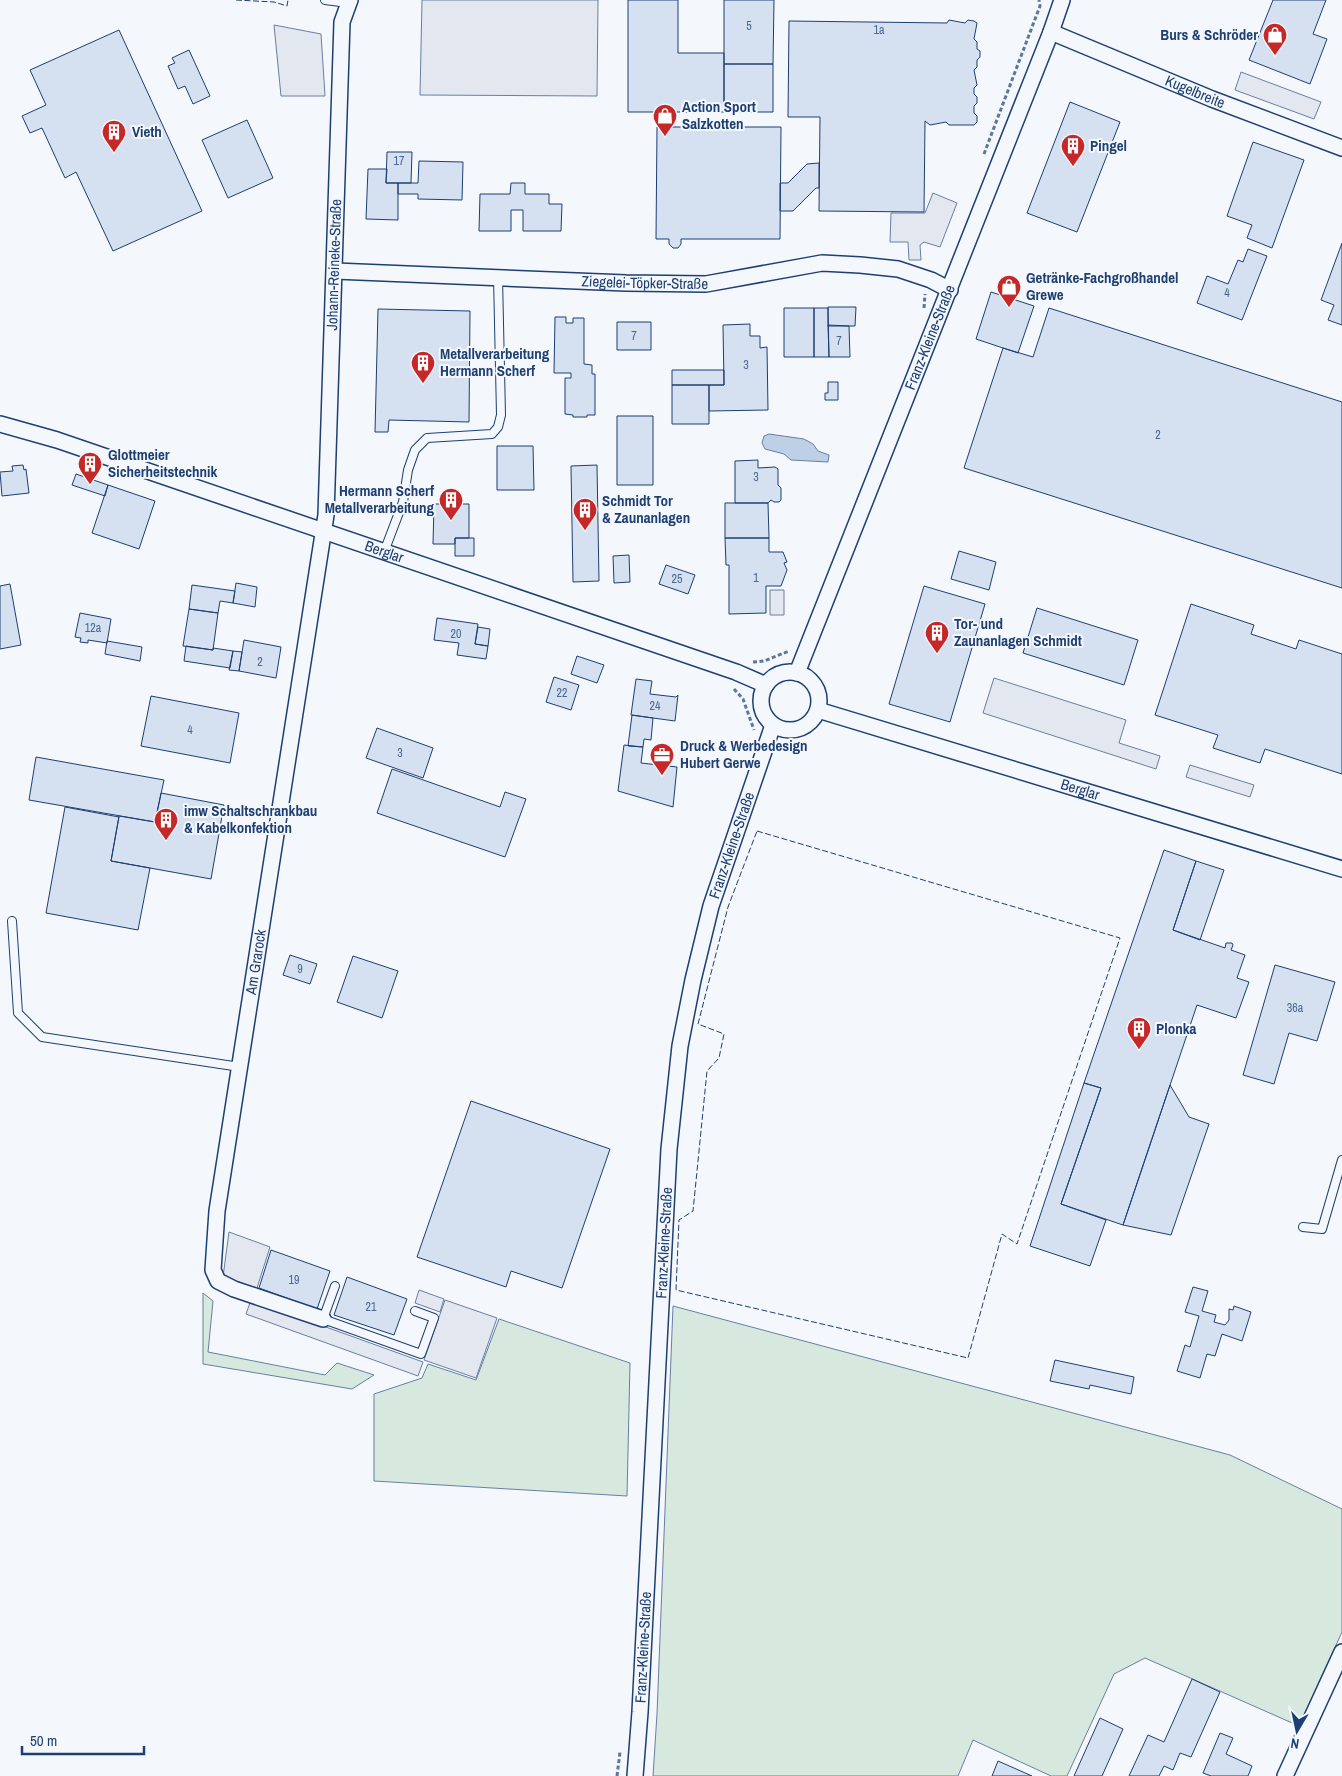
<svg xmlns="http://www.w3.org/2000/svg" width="1342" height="1776" viewBox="0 0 1342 1776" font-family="'Archivo Narrow',sans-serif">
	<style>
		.green { fill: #d7e8df; stroke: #687fa3 }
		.parking { fill: #e3e8f0; stroke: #687fa3 }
		.water { fill: #bed0e5; stroke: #687fa3 }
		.building { fill: #d5e0f0; stroke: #1d3f73 }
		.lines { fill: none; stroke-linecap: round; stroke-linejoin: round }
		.service-casing { stroke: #1d3f73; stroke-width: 10 }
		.minor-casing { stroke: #1d3f73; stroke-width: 18 }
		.path { stroke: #5e769c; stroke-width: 3; stroke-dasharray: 4 2.5; stroke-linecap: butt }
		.service { stroke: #f4f7fb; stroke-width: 8 }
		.minor { stroke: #f4f7fb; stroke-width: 15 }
		.fence { stroke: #1d3f73; stroke-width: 1; stroke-dasharray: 6 2.5; stroke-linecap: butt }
		.labels { text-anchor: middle; stroke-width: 4; stroke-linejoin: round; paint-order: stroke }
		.number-label { font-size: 12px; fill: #4b6792 }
		.poi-label { font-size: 15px; font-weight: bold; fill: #1d3f73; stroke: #f4f7fb; text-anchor: start }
		.street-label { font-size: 15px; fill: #1d3f73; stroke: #f4f7fb }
	</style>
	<rect width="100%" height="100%" fill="#f4f7fb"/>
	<path class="green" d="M203,1293l10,8 -5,51 117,23 12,-12 37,12 -22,14 -149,-25z
		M673,1306l557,149 112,54v123l-43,94 -154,-68 -31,16 -47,102h-16l-78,-36 -15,36h-305l4,-62z
		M499,1319l131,44 -3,133 -253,-15v-87l48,-16 6,-14 48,16z"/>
	<path class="parking" d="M422,0h176l-1,96 -177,-1z
		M274,25l47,9 4,62h-44z
		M1241,72l80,30 -7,17 -79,-29z
		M933,193l24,10 -17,44 -16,-5 -4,3 1,15h-12l-1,-18h-18l1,-29h34z
		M770,590h14v25h-14z
		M994,678l132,42 -7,23 41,13 -4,13 -173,-56z
		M1190,765l64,20 -4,12 -64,-20z
		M229,1232l41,15 -13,41 -34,-11z
		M419,1290l25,9 -4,13 -25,-9z
		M251,1300l172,62 -5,14 -172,-62z
		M445,1300l52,18 -21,60 -52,-18z"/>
	<path class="water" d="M769,434l35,5 9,5 5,7 11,4 -1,7 -37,-2 -7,-6 -19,-5 -3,-6 2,-7z"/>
	<path class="building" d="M628,0h50v53h46v59h-96z
		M724,0h50l-1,64h-49z
		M1273,0h53l-13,34 14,5 -17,45 -61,-24z
		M949,20l16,3 3,-3 6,1 3,2 -3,16 3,3v7l3,2v6l-3,3v7l-3,3 3,15 -3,3v6l3,3v6l-3,3v7l3,3v6l-3,3h-25l-3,-3 -16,3 -5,-4 -1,91 -105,-1 1,-94h-32l1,-96 158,2z
		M119,30l83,181 -89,40 -37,-79 -11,6 -23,-50 -12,5 -8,-17 24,-11 -16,-35z
		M189,50l21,46 -17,8 -8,-18 -7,3 -10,-23 7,-3 -3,-5z
		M724,64h49v48h-49z
		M1070,102l50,20 -43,110 -50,-19z
		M247,120l26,58 -45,20 -26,-58z
		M657,127h124l-1,112h-99v5l-3,4h-5l-4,-4v-5h-13z
		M1253,142l51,18 -32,88 -25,-10 5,-13 -25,-9z
		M387,152h25l-1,31h-25z
		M419,161l44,1 -1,38 -44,-1v-5h-20v-11h20z
		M819,163v25h-3l-23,23h-13v-28h8l19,-19z
		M368,169h19l-1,14h12v37l-32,-1z
		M511,183h14v11h24v10h13l-1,27h-38v-21h-12v21h-32l1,-37h30z
		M1342,243v82l-14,-5 6,-15 -13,-5z
		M1248,249l19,7 -25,64 -45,-17 10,-27 21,8 10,-24 5,2z
		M991,292l43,14 -16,47 -42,-14z
		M828,307h28l-1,19h-27z
		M784,308h30v49h-30z
		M814,308h14l1,49h-15z
		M1049,308l293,94v186l-378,-120 39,-120 30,9z
		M378,309l92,2 -1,111 -80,-2 -1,12h-13z
		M555,317h11v6h7v-5h11v46l8,1v9h3v41h-8v2h-14v-2l-8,-1v-36h6v-5h-17z
		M617,322h34v28h-34z
		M750,324v12h10v12l7,-1 1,63 -59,1v-26h15l-1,-60z
		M828,325l21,1 1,31h-21z
		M672,370h52v15h-52z
		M828,382h10v18h-13v-7h3z
		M672,385h37v39h-37z
		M617,416h36v69h-36z
		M497,446h36l1,44h-37z
		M758,460v8l17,-1 3,2v16l3,3v12l-2,2h-5l-3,-2 -3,3h-33v-42z
		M23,465l1,5 2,-1 3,24 -27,3 -2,-24 13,-1 -1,-5z
		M597,465l2,116 -26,1 -2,-116z
		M76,474l32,11 -3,11 -33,-11z
		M108,485l47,16 -16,48 -47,-16z
		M725,503h43l1,35h-44z
		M434,504h35v34h-14v6h-22z
		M455,538h19v18h-19z
		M725,538h44v14h14l4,10 -3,1 3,7 -6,16h-15v27l-37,1v-49h-3z
		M959,551l37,11 -7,28 -38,-11z
		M629,555l1,27 -16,1 -1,-27z
		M666,565l29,10 -7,19 -29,-10z
		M236,583l21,4 -2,20 -22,-4z
		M10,584l11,61 -21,4v-63z
		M192,585l43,6 -2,12 -13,-2 -2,12 -29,-4z
		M924,586l61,18 -35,118 -61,-18z
		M1191,604l63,21 -3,9 45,15 3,-9 43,14v120l-77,-25 -5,14 -47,-15 5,-13 -63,-20z
		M1037,608l101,32 -14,45 -101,-32z
		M189,609l29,4 -5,37 -30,-4z
		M80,613l31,6 -4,24 -19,-3v3l-8,-1 1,-4 -6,-1z
		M437,618l41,6 -3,20 13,2 -2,13 -29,-4 2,-12 -25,-3z
		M478,627l12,2 -2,17 -13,-2z
		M244,640l37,7 -5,31 -37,-7z
		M107,641l35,6 -2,14 -35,-7z
		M186,646l27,4v-2l20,3 -3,17 -46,-7z
		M233,651l9,1 -3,19 -10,-1z
		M577,656l27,9 -7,18 -26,-9z
		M554,677l25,8 -8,25 -25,-8z
		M636,679l16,2 -2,13 26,3 2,-2 -3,26 -44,-6z
		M151,696l88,17 -9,50 -89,-17z
		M632,715l21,3 -2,22 -7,-1 -1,8 -15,-1z
		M377,728l56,20 -10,30 -57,-20z
		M624,745l19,2 -2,16 36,4 -4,40 -55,-16z
		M36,757l128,23 -9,42 -126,-22z
		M392,769l108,38 5,-15 21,7 -21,58 -128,-44z
		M161,793l63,12 -13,74 -100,-18 8,-45 36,6z
		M65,807l54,10 -8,44 39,7 -12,62 -92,-17z
		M1164,850l32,11 -23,69 52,18 1,-5h6l1,2 -2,5 14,5 -8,23 12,4 -13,36 -39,-13 -74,220 -62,-21 40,-116 -17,-5z
		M1196,861l28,9 -24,70 -27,-10z
		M290,955l27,9 -7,20 -27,-9z
		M353,956l45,15 -16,47 -45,-16z
		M1275,965l60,17 -18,59 -28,-8 -15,51 -31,-9z
		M1084,1083l17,5 -40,116 45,16 -16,46 -60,-20z
		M1170,1085l19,32 20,7 -38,111 -48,-10z
		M471,1101l139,48 -48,139 -51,-17 -5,16 -89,-30z
		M271,1250l59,21 -13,38 -58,-21z
		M347,1277l60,22 -13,36 -60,-20z
		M1193,1287l15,4 -6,20 14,4 -2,7 11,3 4,-5v-11l4,1 1,-4 17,6 -9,29 -20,-7 -7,22 -8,-2 -7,24 -23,-7 8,-26 5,2 9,-31 -14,-4z
		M1055,1360l79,17 -3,17 -41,-9 -1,4 -39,-8z
		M1192,1679l28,13 -29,65 -11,-4 -7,17 -9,-4 -5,10h-30l19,-41 16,7z
		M1100,1718l23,11 -21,47h-28z
		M1220,1733l13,5 -7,16 26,12 -4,10h-37l-8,-3z
		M998,1761l34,15h-40z"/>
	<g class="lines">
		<defs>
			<path id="service" d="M325,0l23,3
				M384,552l19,-50 5,-32 7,-20 12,-12 65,-4 6,-7 3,-12 -3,-138
				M12,921l6,92 24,24 198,30
				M1303,1227l19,2 20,-69
				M335,1286l-12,33 98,35 13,-36 -19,-7"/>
			<g id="minor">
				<path id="s1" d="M1051,32l161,67 130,49"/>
				<path id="s2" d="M335,271l291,12 80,1 116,-21 38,2 38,4 33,11 19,10"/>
				<path id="s3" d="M0,424l57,16 679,232 30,13"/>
				<circle cx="790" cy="701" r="29"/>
				<path id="s4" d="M797,673l254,-641 11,-32"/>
				<path id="s5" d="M818,710l524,159"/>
				<path id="s6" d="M323,1319l-89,-30 -16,-8 -5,-11 4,-59 109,-696 16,-493 8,-22"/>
				<path id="s7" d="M635,1776l5,-64 29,-563 11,-103 13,-66 18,-74 62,-181"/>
				<path d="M1285,1776l57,-124"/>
			</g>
		</defs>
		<use href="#service" class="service-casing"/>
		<use href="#minor" class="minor-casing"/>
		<path class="path" d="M984,154l56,-148 -1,-6
			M924,308l1,-14
			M753,662l11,-1 25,-10
			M734,689l9,10 11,31
			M617,1776l3,-24"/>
		<use href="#service" class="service"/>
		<use href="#minor" class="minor"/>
		<path class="fence" d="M236,0l38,2 13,4 1,-6
			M757,831l363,107 -103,306 -15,-10 -34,124 -292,-68 3,-70 14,-9 14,-140 12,-13 5,-24 -26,-10 30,-117z"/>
	</g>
	<defs>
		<symbol id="shop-pin" viewBox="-11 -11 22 30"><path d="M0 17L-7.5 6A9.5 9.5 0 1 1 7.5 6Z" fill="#c62828" stroke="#f4f7fb"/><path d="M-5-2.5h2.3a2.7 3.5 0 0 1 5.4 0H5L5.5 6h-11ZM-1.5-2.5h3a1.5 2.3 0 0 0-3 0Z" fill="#fff"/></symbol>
		<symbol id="building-pin" viewBox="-11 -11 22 30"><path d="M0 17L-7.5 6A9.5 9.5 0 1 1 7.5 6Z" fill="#c62828" stroke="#f4f7fb"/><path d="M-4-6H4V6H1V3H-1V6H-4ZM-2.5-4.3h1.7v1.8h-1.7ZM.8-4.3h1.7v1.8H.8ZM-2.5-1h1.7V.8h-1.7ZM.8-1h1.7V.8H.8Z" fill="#fff"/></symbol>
		<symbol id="office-pin" viewBox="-11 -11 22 30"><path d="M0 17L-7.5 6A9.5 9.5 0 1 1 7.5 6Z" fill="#c62828" stroke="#f4f7fb"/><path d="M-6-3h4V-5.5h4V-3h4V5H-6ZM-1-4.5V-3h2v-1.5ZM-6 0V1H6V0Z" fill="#fff"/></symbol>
	</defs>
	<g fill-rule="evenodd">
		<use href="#shop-pin" x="1261" y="21" width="28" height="38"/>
		<use href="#shop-pin" x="651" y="102" width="28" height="38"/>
		<use href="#building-pin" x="100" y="118" width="28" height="38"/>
		<use href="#building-pin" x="1059" y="132" width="28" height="38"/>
		<use href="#shop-pin" x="995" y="273" width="28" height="38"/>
		<use href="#building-pin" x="409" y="349" width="28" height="38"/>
		<use href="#building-pin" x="76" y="450" width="28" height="38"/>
		<use href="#building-pin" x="437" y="486" width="28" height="38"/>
		<use href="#building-pin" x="571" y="496" width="28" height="38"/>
		<use href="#building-pin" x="923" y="619" width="28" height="38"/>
		<use href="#office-pin" x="648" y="741" width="28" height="38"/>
		<use href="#building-pin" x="152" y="806" width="28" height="38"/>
		<use href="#building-pin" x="1125" y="1015" width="28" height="38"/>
	</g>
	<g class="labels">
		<g class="number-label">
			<text x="749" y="30">5</text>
			<text x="879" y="34">1a</text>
			<text x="399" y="165">17</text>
			<text x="1227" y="297">4</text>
			<text x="634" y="340">7</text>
			<text x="839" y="345">7</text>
			<text x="746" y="369">3</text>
			<text x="1158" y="439">2</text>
			<text x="756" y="481">3</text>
			<text x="756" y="582">1</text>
			<text x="677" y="583">25</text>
			<text x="93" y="632">12a</text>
			<text x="456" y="638">20</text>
			<text x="260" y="666">2</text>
			<text x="562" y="697">22</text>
			<text x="655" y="710">24</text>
			<text x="190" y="734">4</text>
			<text x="400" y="757">3</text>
			<text x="300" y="973">9</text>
			<text x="1295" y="1012">36a</text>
			<text x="294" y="1284">19</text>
			<text x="371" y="1311">21</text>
		</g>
		<g class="poi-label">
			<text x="1258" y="40" text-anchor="end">Burs &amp; Schröder</text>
			<text x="682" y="112">Action Sport<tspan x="682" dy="17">Salzkotten</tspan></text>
			<text x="132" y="137">Vieth</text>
			<text x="1090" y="151">Pingel</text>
			<text x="1026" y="283">Getränke-Fachgroßhandel<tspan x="1026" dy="17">Grewe</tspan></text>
			<text x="440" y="359">Metallverarbeitung<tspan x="440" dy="17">Hermann Scherf</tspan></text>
			<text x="108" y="460">Glottmeier<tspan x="108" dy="17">Sicherheitstechnik</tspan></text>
			<text x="434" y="496" text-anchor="end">Hermann Scherf<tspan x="434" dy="17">Metallverarbeitung</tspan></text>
			<text x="602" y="506">Schmidt Tor<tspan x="602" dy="17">&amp; Zaunanlagen</tspan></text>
			<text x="954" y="629">Tor- und<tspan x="954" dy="17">Zaunanlagen Schmidt</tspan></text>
			<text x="680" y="751">Druck &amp; Werbedesign<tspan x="680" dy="17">Hubert Gerwe</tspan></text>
			<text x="184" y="816">imw Schaltschrankbau<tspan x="184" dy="17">&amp; Kabelkonfektion</tspan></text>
			<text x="1156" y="1034">Plonka</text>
		</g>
		<g class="street-label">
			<text dy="5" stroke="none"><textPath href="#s1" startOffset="156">Kugelbreite</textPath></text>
			<text dy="5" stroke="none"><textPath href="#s6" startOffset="1138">Johann-Reineke-Straße</textPath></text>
			<text dy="5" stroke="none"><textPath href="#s2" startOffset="310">Ziegelei-Töpker-Straße</textPath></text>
			<text dy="5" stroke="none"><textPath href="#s4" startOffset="361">Franz-Kleine-Straße</textPath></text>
			<text dy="5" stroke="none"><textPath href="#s3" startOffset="405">Berglar</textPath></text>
			<text dy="5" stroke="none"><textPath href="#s5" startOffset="274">Berglar</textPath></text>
			<text dy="5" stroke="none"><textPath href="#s7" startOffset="939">Franz-Kleine-Straße</textPath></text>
			<text dy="5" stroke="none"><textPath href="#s6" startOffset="435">Am Grarock</textPath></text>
			<text dy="5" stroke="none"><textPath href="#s7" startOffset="534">Franz-Kleine-Straße</textPath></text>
			<text dy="5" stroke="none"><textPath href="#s7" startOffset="129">Franz-Kleine-Straße</textPath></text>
		</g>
	</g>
	<g transform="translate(1297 1731) rotate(189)" stroke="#f4f7fb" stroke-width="4" paint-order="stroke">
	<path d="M0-4L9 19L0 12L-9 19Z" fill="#1d3f73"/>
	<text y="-8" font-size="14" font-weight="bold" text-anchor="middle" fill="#1d3f73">N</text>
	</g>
	<path d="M22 1746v8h122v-8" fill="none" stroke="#1d3f73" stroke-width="2.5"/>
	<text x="30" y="1746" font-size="15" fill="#1d3f73" stroke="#f4f7fb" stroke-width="4" paint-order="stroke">50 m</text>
</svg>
